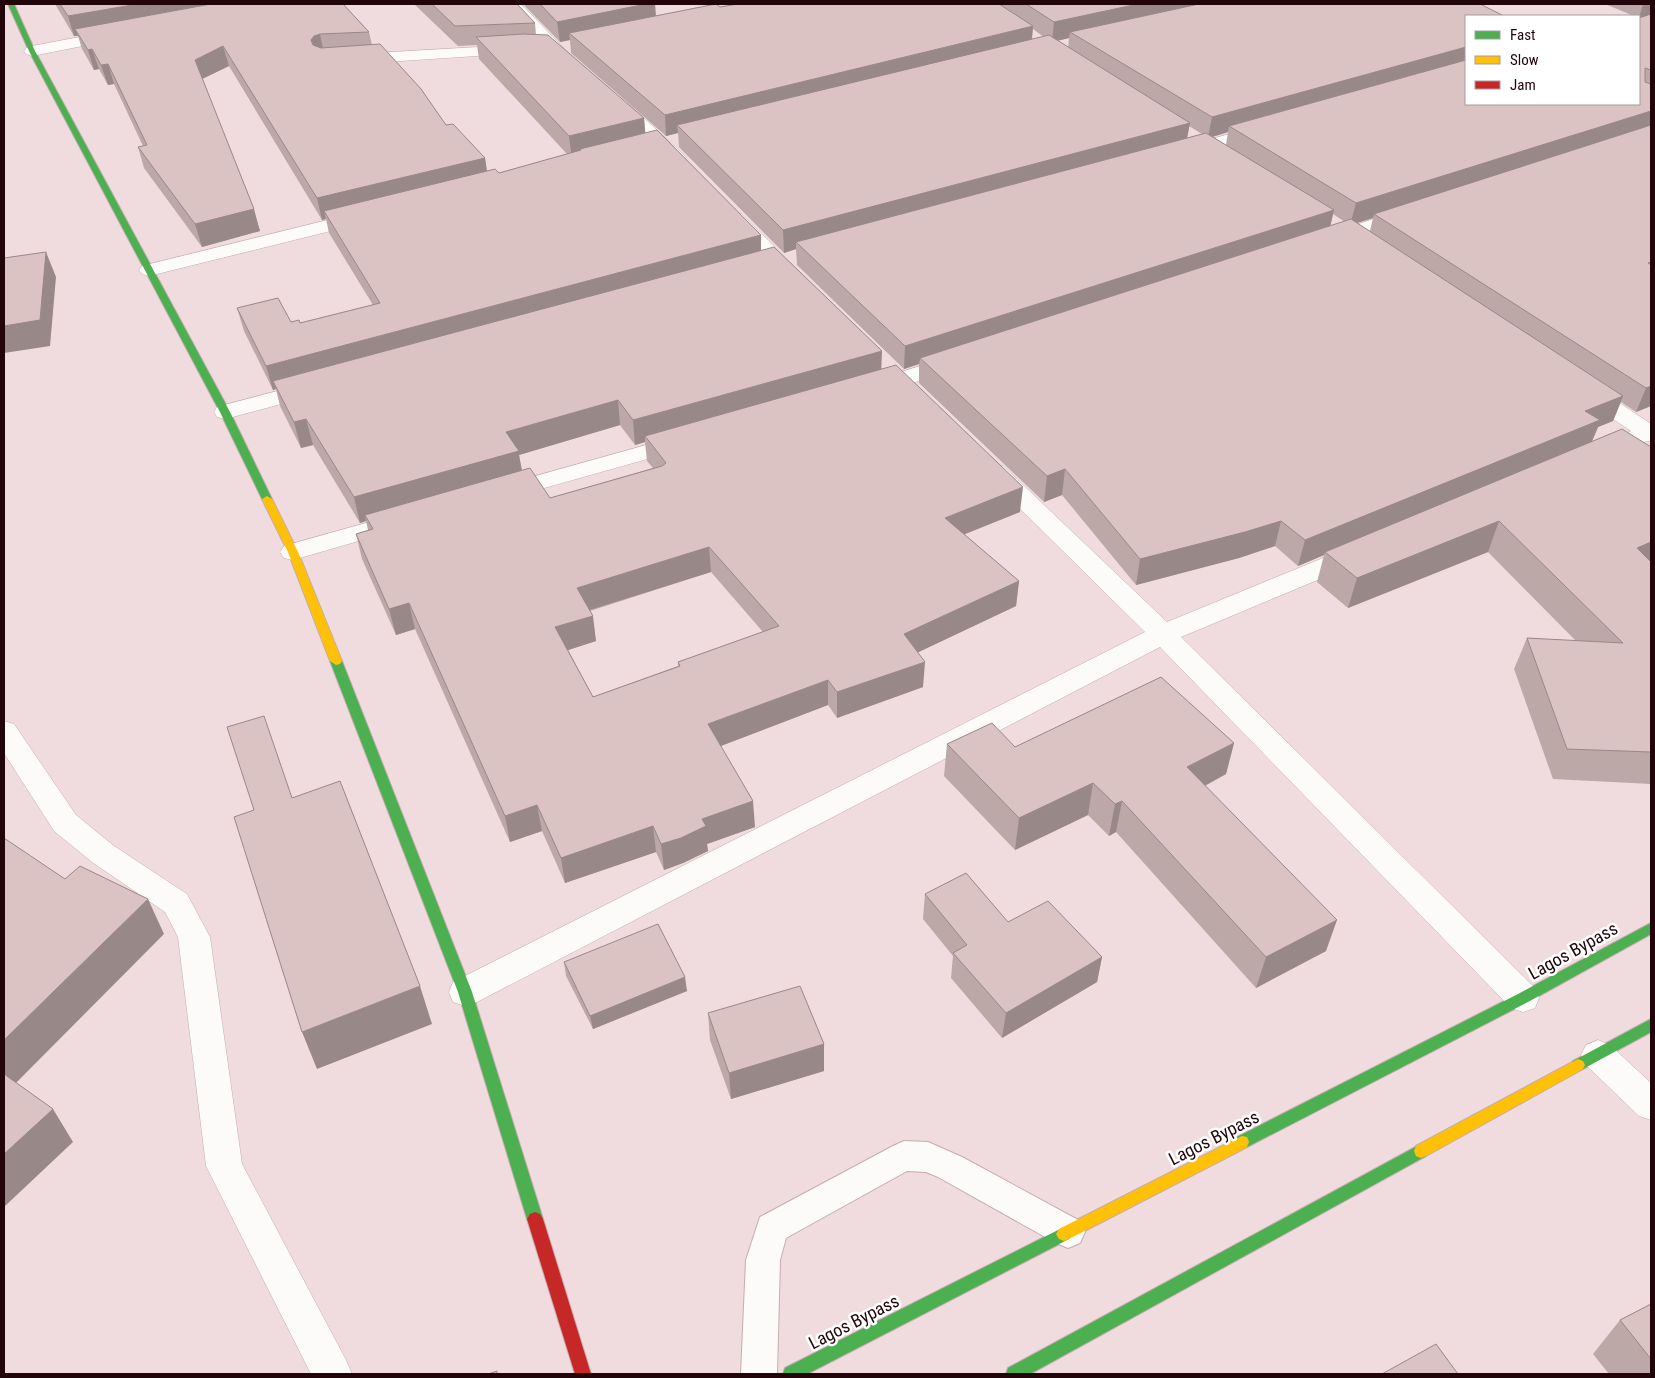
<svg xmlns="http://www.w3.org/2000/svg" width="1655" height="1378" viewBox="0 0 1655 1378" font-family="'Roboto Condensed',sans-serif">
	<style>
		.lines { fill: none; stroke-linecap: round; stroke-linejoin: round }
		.lane-casing { stroke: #c5acb0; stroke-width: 2 }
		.street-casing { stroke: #c5acb0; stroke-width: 1 }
		.fast-casing { stroke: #c5acb0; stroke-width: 2 }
		.slow-casing { stroke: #c5acb0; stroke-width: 2 }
		.jam-casing { stroke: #c5acb0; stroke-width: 2 }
		.lane { fill: #fdfafa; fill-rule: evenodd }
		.street { fill: #fdfafa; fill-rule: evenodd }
		.fast { fill: #4caf50; fill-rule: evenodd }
		.slow { fill: #ffc107; fill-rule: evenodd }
		.jam { fill: #c62828; fill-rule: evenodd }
		.wall { fill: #bba8a7; fill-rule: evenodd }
		.shaded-wall { fill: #988 }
		.building { fill: #dac3c2; stroke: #988; fill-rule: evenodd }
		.labels { text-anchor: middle; stroke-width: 5; stroke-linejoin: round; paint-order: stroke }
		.near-street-label { font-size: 18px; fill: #22050b; stroke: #fff }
	</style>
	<rect width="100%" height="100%" fill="#f0dcde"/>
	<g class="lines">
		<defs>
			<path id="lane" d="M904,1141l24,1 34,15 118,64 5,11 -5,11 -12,5 -12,-5 -118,-66 -12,-5 -19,-1 -121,67 -6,22 -3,114h-36l5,-114 14,-43 133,-71z"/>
			<path id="street" d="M505,4h16l54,56 -2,3h-12l-12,-10z
				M117,30l6,2 2,3 -2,3 -91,18 -6,-2 -2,-3 2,-3 6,-2z
				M515,45l6,2 2,3 -2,3 -165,11 -6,-2 -2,-3 2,-3 6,-2z
				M617,98l6,1 60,55 3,4 -3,4 -6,1 -6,-1 -60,-55 -3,-4 3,-4z
				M1263,125l6,1 3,4 -3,4 -85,23 -6,-1 -3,-4 3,-4z
				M1407,208l7,2 3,4 -3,4 -85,28 -7,-2 -3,-4 3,-4z
				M364,211l7,2 3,4 -3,4 -222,55 -7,-2 -3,-4 3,-4z
				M735,212l7,2 58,58 3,4 -3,4 -7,2 -7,-2 -58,-58 -3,-4 3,-4z
				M956,355l8,2 3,5 -3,5 -91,28 -8,-2 -3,-5 3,-5z
				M315,381l8,2 3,5 -3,5 -98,26 -8,-2 -3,-5 3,-5z
				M1586,384l8,2 57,38v17c-20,0 -36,21 -57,16l-4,-5 4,-5 37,-16 -53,-35 -3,-5 3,-5z
				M682,435l8,2 4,5 -4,5 -185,52 -9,-2 -3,-5 3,-5z
				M995,464l8,2 164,156 178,-73 9,-2 9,2 4,6 -4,6 -182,76 354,351 4,10 -4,10 -12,4 -12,-4 -351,-361 -683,355 -12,4 -12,-4 -4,-10 4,-10 692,-350 -158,-156 -4,-5 4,-5z
				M391,516l9,3 3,5 -3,5 -107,31 -9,-2 -4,-6 4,-6z
				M4,721l10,3 62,91 38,31 73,48 23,43 32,227 104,196 6,14h-41l-105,-208 -28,-229 -13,-25 -73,-50 -38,-31 -50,-78z
				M1598,1040l12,5 41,38v37l-12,-4 -53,-51 -5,-10 5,-10z"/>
			<path id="fast" d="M8,4h6l21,47 195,361 42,87 -2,2h-6l-2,-2 -42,-87 -191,-361z
				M336,657l6,4 130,331 71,227 -3,5 -5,2 -5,-2 -3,-5 -69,-227 -128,-331z
				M1651,923v11l-123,68 -281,145 -5,1 -5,-1 -2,-5 2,-5 281,-143z
				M1651,1019v13l-68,37 -5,2 -5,-2 -2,-4 2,-4z
				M1421,1144l5,2 2,5 -2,5 -396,218h-24l2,-6z
				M1064,1227l5,2 3,5 -3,5 -262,135h-24l2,-6z"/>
			<path id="slow" d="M267,496l5,3 26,53 44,109 -2,3 -4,1 -6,-4 -42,-109 -26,-53z
				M1578,1059l5,2 2,4 -2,4 -157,87 -5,2 -5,-2 -2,-5 2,-5z
				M1242,1136l5,1 2,5 -2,5 -178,92 -5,2 -5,-2 -3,-5 3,-5z"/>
			<path id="jam" d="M535,1212l5,2 3,5 48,155h-16l-48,-155 3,-5z"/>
		</defs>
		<use href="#lane" class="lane-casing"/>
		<use href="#street" class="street-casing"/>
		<use href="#fast" class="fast-casing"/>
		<use href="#slow" class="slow-casing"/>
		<use href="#jam" class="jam-casing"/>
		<use href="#lane" class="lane"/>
		<use href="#street" class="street"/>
		<use href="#fast" class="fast"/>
		<use href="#slow" class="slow"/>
		<use href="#jam" class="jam"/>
	</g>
	<path class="wall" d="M55,4h288l26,28 3,13 74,80 39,33 2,13 12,2 68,-19 -88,-95 -2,-14 -19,1 -44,-42h103l18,19 1,12 108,83 1,15 116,102v15l121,119 138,143 -56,22 55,47 -3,25 -98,46 5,35 -86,31 -9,-13 -107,41 34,81 -48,17 1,7 -25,12 -19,7 -8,-18 -91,31 -23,-52 -32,11 -95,-213 -19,6 -34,-76 -6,-25 12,-4 -2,-9 -6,2 -47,-78 -12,3 -21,-42 -4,-17 -3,1 -29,-59 -7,-23 54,14 9,1 73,-18 -44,-72 -3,-14 -4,1 -93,-154 -27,13 58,152 -58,16 -58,-79 -6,-21 5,-1 -29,-62 -6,1 -9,-16 -5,1 -12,-21 -4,-13h-4zM620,425l15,20 10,-3 2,19 6,7 -103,30 -28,-27 -3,-16zM711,572l52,60 -85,30v4l-85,31 -25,-47 28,-9 -6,-30z
		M523,4h132l1,12 64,-9 18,-3h742l-14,12v88h173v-88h-5l-29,-12h46v402l-15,6 -15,-10 -8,19 -15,6 -6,14 59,6v337l-98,-5 -39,-110 13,-31 49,3 -88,-89 -140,56 -31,-26 7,-27 -26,11 -23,-20 -36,12 -103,27 -74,-90 -18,7 -125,-119v-19l-15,5 -107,-104 -1,-16 -12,4 -105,-106 -1,-14 -12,3 -95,-83 -1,-13 -10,2zM1033,29l11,8 -12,2zM1069,38l-1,10 -11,-7zM1189,126l13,8 -15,4zM1228,132l-2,13 -13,-8zM1333,214l12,8 -15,4zM1373,218l-3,13 -13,-8z
		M1234,743l-8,31 -21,12 121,165 -70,37 -140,-156 -7,4 -21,-21 -73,35 -71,-74 3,-32 68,3z
		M925,894l83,28 94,35 -5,25 -95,56 -51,-60 2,-22 -30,-37z
		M564,962l123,29 -94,38 -27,-53z
		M708,1013l116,31v27l-93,28 -21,-59z
		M1651,1304v70h-42l-16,-20 27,-34z"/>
	<path class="shaded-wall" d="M138,4h112l-175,25 3,7h-4l-6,-20z
		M646,4h9l1,18 -87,11 1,7 -10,2 -3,-20z
		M1138,4h87l-155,28 -1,6 -17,4 2,-20z
		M1643,4h8v12l-12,2z
		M1033,26l-2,20 -354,79 1,8 -12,3 -1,-21z
		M320,34l4,20 -6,2 -7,-16 3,-4z
		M223,46l6,20 -29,14 -5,-20z
		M1466,47v19l-237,60 -1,6 -20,6 4,-21z
		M92,49l7,20 -5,1 -6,-20z
		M108,64l6,20 -6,1 -7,-20z
		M1651,111v19l-277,84 -1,4 -23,7 6,-22z
		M644,118l2,23 -66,8 1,8 -9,2 -3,-23z
		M1190,123l-4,21 -390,98v7l-12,4 -1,-23z
		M485,158l3,22 -164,31 2,8 -4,1 -5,-22z
		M254,209l6,22 -58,16 -7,-23z
		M1334,210l-5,22 -409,126 -1,6 -15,5 1,-23z
		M761,235v23l-488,123 3,8 -3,1 -7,-24z
		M46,252l10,25 -6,69 -46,7v-27z
		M882,351l-1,25 -236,60v6l-10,3 -2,-25z
		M1651,386v20l-15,6 10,-24z
		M1623,396l-10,25 -15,6 -8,19 -265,106 -1,3 -26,11 7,-26 280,-129z
		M618,400l2,25 -101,30 4,22 -158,38 1,6 -6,2 -6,-26 152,-65z
		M306,419l7,26 -12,3 -7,-26z
		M1065,469l-3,26 -18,7 3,-26z
		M1023,487l-3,25 -77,31 2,-25z
		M1281,521l-6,25 -36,12 -103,27 4,-26z
		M1499,521l-11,31 -140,56 9,-30z
		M1651,542v23l-14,-17z
		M709,547l2,25 -131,41 -3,-25z
		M1019,581l-3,25 -114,54 2,-26z
		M409,603l6,26 -19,6 -7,-26z
		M593,616l3,25 -37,12 -4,-26z
		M925,662l-2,25 -86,31v-26z
		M828,680v25l-118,45 -2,-26z
		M1234,743l-8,31 -46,25 7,-32z
		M1093,783l-5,32 -73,35 4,-32z
		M753,801l2,26 -48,17 1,7 -25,12 -19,7 -3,-26 41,-25z
		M1122,801l-6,31 -7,4 6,-32z
		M537,805l5,26 -32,11 -5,-26z
		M653,826l3,26 -91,31 -4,-25z
		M148,899l16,35 -159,160 -1,-2v-52z
		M1337,920l-11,31 -70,37 10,-31z
		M1102,957l-5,25 -95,56 4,-25z
		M685,977l2,14 -94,38 -3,-13z
		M420,986l12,38 -115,45 -15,-37z
		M824,1044v27l-93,28 -2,-26z
		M53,1109l20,33 -69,65v-53z"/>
	<path class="building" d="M60,4h78l-70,12z
		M211,4h132l26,28 -49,2 -6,2 -3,4 2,5 8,3 59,-4 41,45 25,36 7,-1 32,34 -168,40 -94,-152 -28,14 59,149 -59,15 -57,-77 9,-2 -39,-81 -7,1 -9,-16 -4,1 -13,-21z
		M432,4h85l18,19 -80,3z
		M540,4h106l-89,18z
		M716,4l4,3 18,-3h261l34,22 -368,89 -96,-82z
		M1026,4h112l-84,18z
		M1199,4h281l24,12h-38v31l-254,70 -142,-85z
		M1651,14v56l-6,-2v14l6,2v27l-295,92 -127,-77 237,-66v44h173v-86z
		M524,34l24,1 96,83 -75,18 -93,-99z
		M1049,35l141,88 -407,107 -106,-105z
		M1651,125v137l-3,1 3,2v121l-5,2 -272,-174z
		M657,130l104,105 -495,131 -29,-58 41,-10 13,24 8,-2 1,3 80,-20 -56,-92 171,-42 4,4 82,-23 -1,-1z
		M1206,133l128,77 -429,136 -109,-104z
		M1351,219l272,177 -38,15 15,9 -295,120 -24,-19 -36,11 -105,27 -75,-90 -18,7 -127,-118z
		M774,247l108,104 -249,69 -15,-20 -112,32 13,19 -165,46 -48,-78 -12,3 -21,-41z
		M46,252l-6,68 -36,6v-68z
		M896,365l127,122 -78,31 74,63 -115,53 21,28 -88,30 -9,-12 -120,44 45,77 -51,18 4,7 -25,12 -20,6 -8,-18 -92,32 -24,-53 -32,11 -96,-213 -20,6 -33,-75 17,-5 -8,-14 165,-47 20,30 112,-32 4,-3 -21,-27zM709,547l70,79 -101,36 2,4 -87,31 -38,-70 38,-11 -16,-28z
		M1622,429l29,18v95l-14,6 14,14v190l-84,-3 -40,-111 96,5 -124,-122 -142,57 -32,-26z
		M1161,677l73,66 -47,24 150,153 -71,37 -144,-156 -7,3 -22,-21 -74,35 -72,-74 45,-21 23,24z
		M264,716l28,82 48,-17 80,205 -118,46 -68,-215 20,-7 -27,-83z
		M4,838l61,41 15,-13 68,33 -144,141z
		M966,873l42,49 40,-21 54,56 -96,56 -53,-60 14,-8 -42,-51z
		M658,924l27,53 -95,39 -26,-54z
		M800,986l24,58 -95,29 -21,-60z
		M4,1074l49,35 -49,45z
		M1651,1304v55l-31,-39z
		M1436,1344l22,30h-76z
		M497,1371v3h-9z"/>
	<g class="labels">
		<g class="near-street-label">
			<text transform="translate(1573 951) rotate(-29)" y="6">Lagos Bypass</text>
			<text transform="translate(1214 1138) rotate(-27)" y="6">Lagos Bypass</text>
			<text transform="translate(854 1322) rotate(-27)" y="6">Lagos Bypass</text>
		</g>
	</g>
	<rect width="1655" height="1378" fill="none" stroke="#22050b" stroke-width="10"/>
	<rect x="1465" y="15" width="175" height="90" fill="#ffffff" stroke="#a79b9d"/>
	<rect x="1475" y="31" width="25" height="8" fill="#4caf50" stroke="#a79b9d"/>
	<text x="1510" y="40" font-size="15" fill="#22050b">Fast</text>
	<rect x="1475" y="56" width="25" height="8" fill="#ffc107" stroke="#a79b9d"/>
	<text x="1510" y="65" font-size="15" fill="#22050b">Slow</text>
	<rect x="1475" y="81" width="25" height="8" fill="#c62828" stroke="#a79b9d"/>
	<text x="1510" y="90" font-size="15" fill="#22050b">Jam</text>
</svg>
